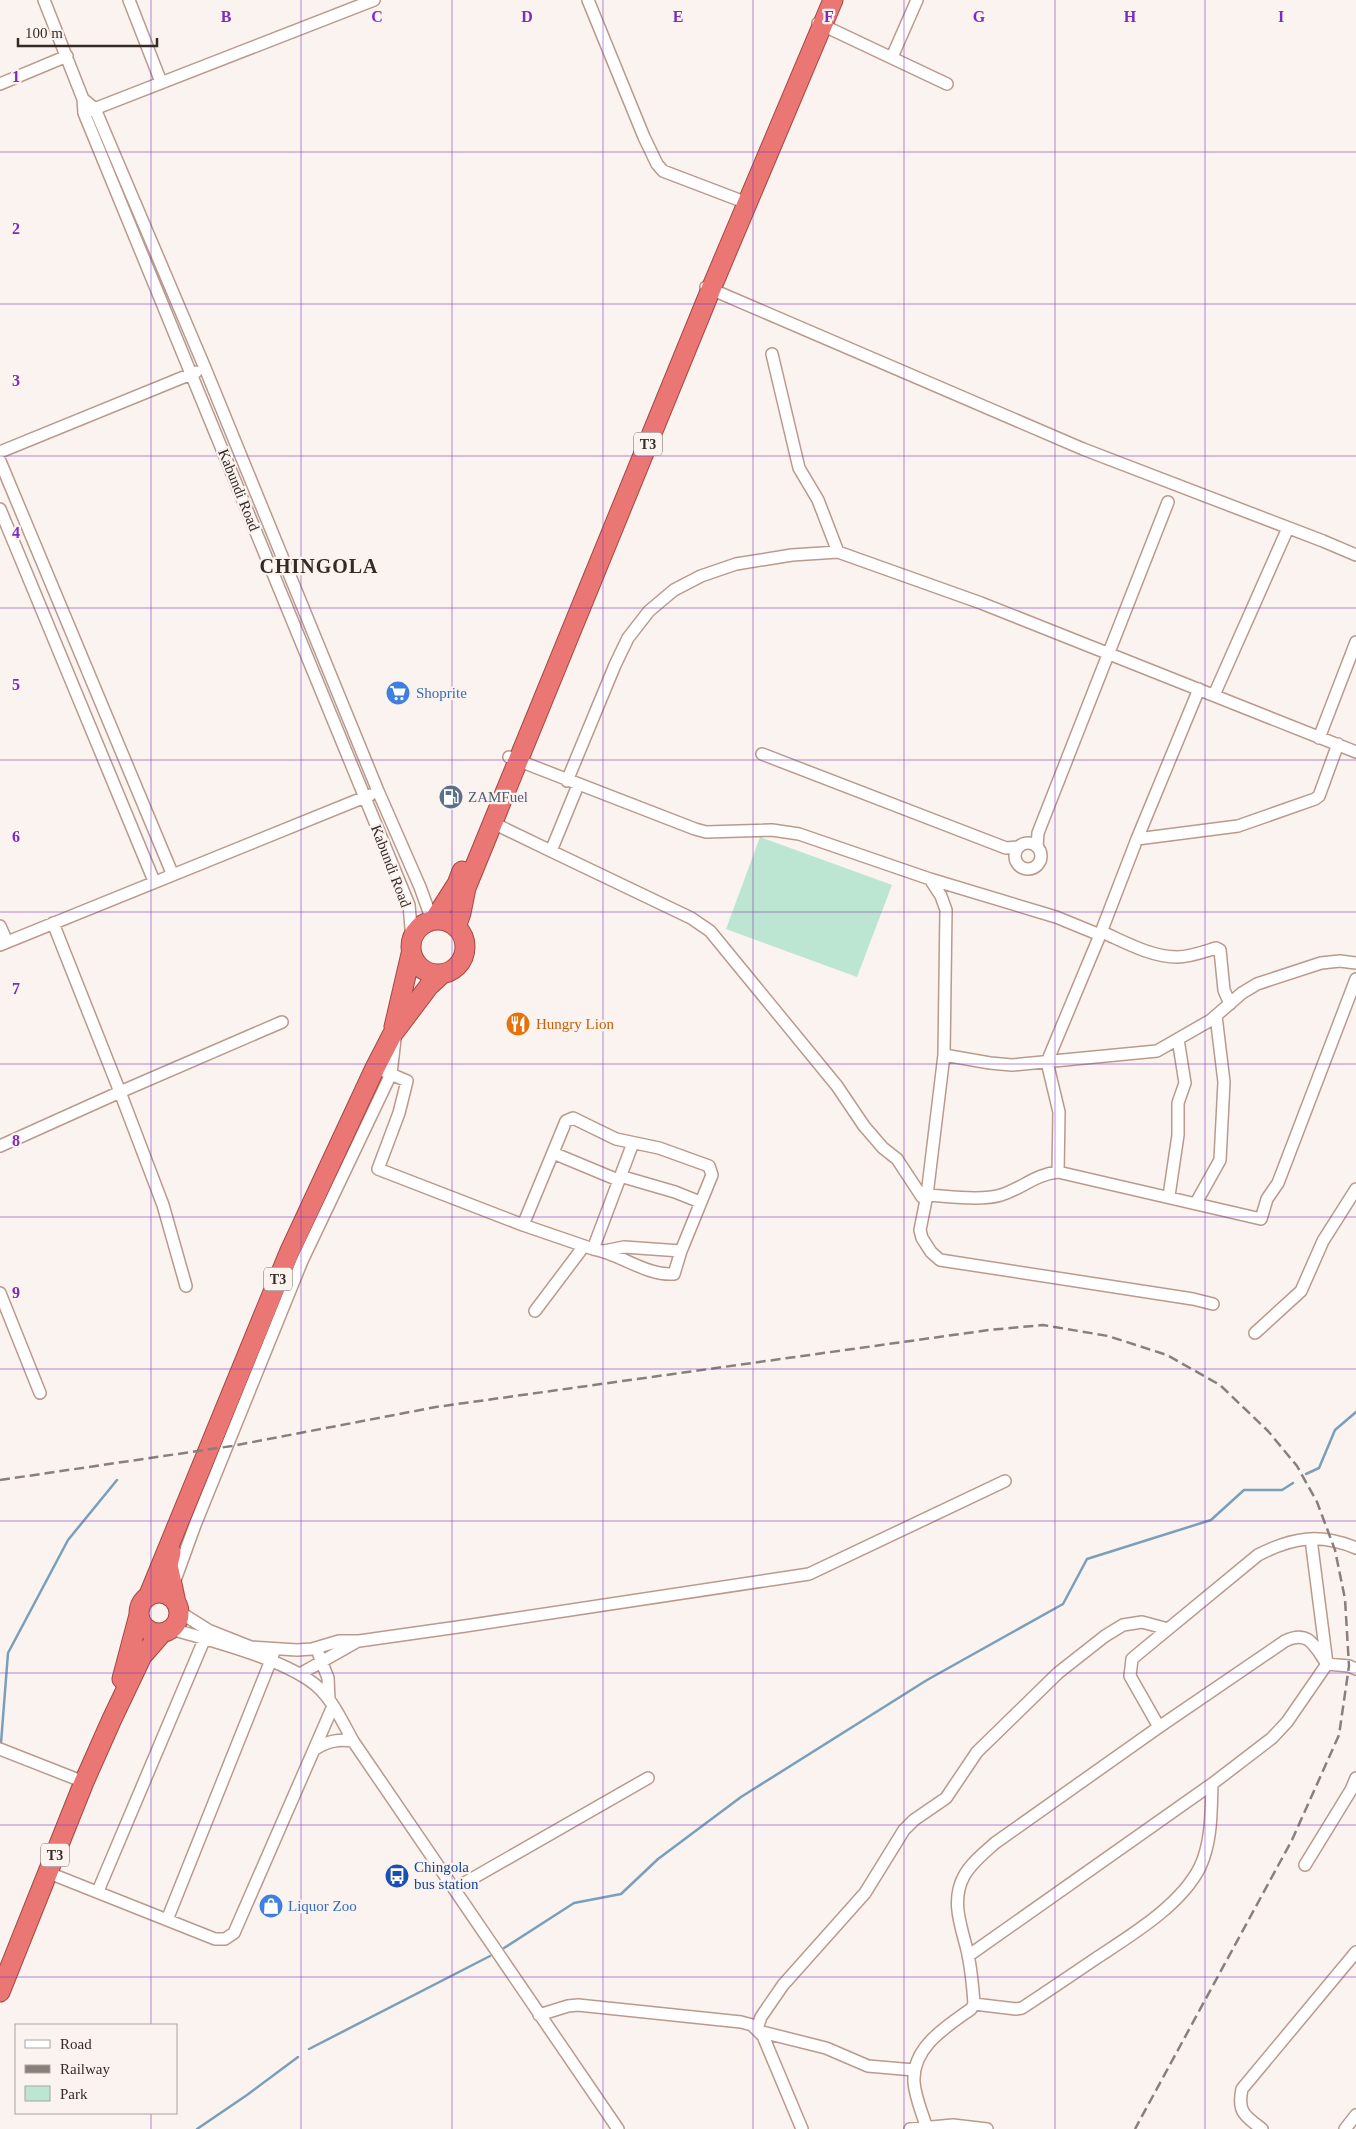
<svg xmlns="http://www.w3.org/2000/svg" width="1356" height="2129" viewBox="0 0 1356 2129" font-family="Georgia,serif">
	<style>
		.green { fill: #bce6d1 }
		.lines { fill: none; stroke-linecap: round; stroke-linejoin: round }
		.stream { stroke: #7a9fbb; stroke-width: 2.5 }
		.minor-casing { stroke: #ba9a8d; stroke-width: 14 }
		.trunk-casing { stroke: #a74642; stroke-width: 21 }
		.minor { stroke: #fff; stroke-width: 11 }
		.trunk { stroke: #ea7774; stroke-width: 19 }
		.rail { stroke: #897f7b; stroke-width: 2.5; stroke-dasharray: 10 5; stroke-linecap: butt }
		.grid { fill: none; stroke: #7b2cbf; stroke-width: 1; stroke-opacity: 0.55 }
		.labels { text-anchor: middle; stroke-width: 4.5; stroke-linejoin: round; paint-order: stroke }
		.shield { fill: #faf3f0; stroke: #716662; stroke-width: 1 }
		.shield-label { font-size: 14px; font-weight: bold; fill: #362a25 }
		.street-label { font-size: 15px; fill: #362a25; stroke: #faf3f0 }
		.shop-label { font-size: 15px; fill: #366cbe; stroke: #faf3f0; text-anchor: start }
		.service-label { font-size: 15px; fill: #4e5e75; stroke: #faf3f0; text-anchor: start }
		.food-label { font-size: 15px; fill: #c56008; stroke: #faf3f0; text-anchor: start }
		.transit-label { font-size: 15px; fill: #164399; stroke: #faf3f0; text-anchor: start }
		.district-label { font-size: 20px; font-weight: bold; letter-spacing: 1px; fill: #362a25; stroke: #faf3f0 }
		.grid-label { font-size: 16px; text-anchor: middle; font-weight: bold; fill: #7b2cbf; stroke: #faf3f0; stroke-width: 4.5; stroke-linejoin: round; paint-order: stroke }
	</style>
	<rect width="100%" height="100%" fill="#faf3f0"/>
	<path class="green" d="M760,837l132,48 -35,92 -131,-48z"/>
	<g class="lines">
		<path class="stream" d="M1306,1474l13,-6 16,-38 21,-18
			M1,1743l7,-90 60,-113 49,-60
			M504,1948l70,-45 47,-9 37,-35 83,-62 186,-117 136,-76 24,-45 124,-39 33,-30h38l11,-7
			M309,2049l181,-93
			M197,2129l50,-34 51,-38"/>
		<defs>
			<path id="minor" d="M44,0l39,99 1,14 325,792 3,34
				M129,0l32,82
				M588,0l56,137 13,27 6,7 84,32
				M818,23l129,61
				M892,57l25,-57
				M0,84l67,-28
				M83,99l12,10 110,259 173,423 42,96 12,33
				M89,111l285,-111
				M706,287l377,162 240,92 33,14
				M772,354l27,114 19,32 20,52
				M0,452l196,-80
				M0,461l172,412
				M0,509l154,372
				M1214,695l74,-167
				M1319,738l37,-96
				M762,754l244,94 12,-1
				M509,757l186,72 11,3 66,-2 27,4 131,45 126,38 44,18
				M567,781l48,-116 13,-27 21,-27 25,-21 27,-14 35,-12 56,-9 46,-3 143,51 375,149
				M578,785l-27,66 140,67 19,13 127,155 27,40 19,22 14,11 25,38
				M493,823l58,28
				M1137,839l101,-13 77,-27 4,-3 19,-52
				M1015 856a13 13 0 1 1 26 0a13 13 0 1 1-26 0Z
				M1037,847l1,-14 130,-331
				M930,879l11,17 5,14 -2,145 -17,140 -7,35 2,8 9,14 9,8 253,39 20,5
				M0,926l7,16
				M1102,932c23,10 49,25 75,25 13,0 26,-5 39,-9l4,2 4,40 6,14
				M0,945l370,-150
				M383,1054l3,18 21,9 -8,32 -21,56 145,56 70,24c26,4 53,27 81,25l7,-23 31,-76 -3,-9 -50,-18 -43,-9 -43,-21 -7,3 -43,104
				M944,1055l46,8 22,2 145,-14 54,-31 31,-27 15,-9 64,-21 19,-2 16,2
				M0,1146l120,-54 -67,-169
				M553,1153l65,27
				M1058,1172l1,-60 -12,-50 53,-127 37,-96 62,-150
				M620,1176l55,16 25,10
				M918,1191l9,4c21,1 54,6 74,0 20,-6 35,-21 57,-23l203,47 6,-20 11,-16 78,-204
				M1169,1196l9,-61v-32l7,-20 -7,-44
				M1196,1203l24,-43 4,-78 -8,-66
				M593,1249l40,-106
				M604,1251l20,-4 57,4
				M186,1286l-23,-81 -43,-113 162,-70
				M0,1293l40,100
				M535,1311l49,-65
				M1255,1333l46,-42 22,-50 33,-52
				M174,1583l21,-58 107,-264 89,-187 4,-35
				M178,1611l30,19 43,17 46,3 15,-1 27,-8h20l106,-15 344,-52 196,-93
				M171,1629c39,11 121,32 149,60 14,14 23,34 33,52l265,388
				M319,1655l9,23 1,22
				M1327,1664l22,2 7,3
				M300,1674l58,-33
				M1159,1727l-29,-51 2,-17 7,-6 119,-98c35,-18 62,-22 98,-7
				M0,1749l84,33
				M315,1749c13,-8 23,-10 38,-8
				M1305,1865l46,-75 5,-12
				M49,1873l166,66h10l9,-6 99,-227
				M454,1889l194,-111
				M98,1891l109,-258
				M167,1920l106,-265
				M968,1956l244,-172
				M974,2004l42,5 6,-1c26,-17 51,-34 76,-51 35,-23 83,-52 102,-90 12,-26 11,-55 12,-83l60,-46 15,-16 40,-58 -16,-125
				M539,2015l29,-9 10,-1 163,17 11,3 11,11 39,93
				M757,2029l4,-12 22,-32 82,-92 39,-63 10,-10 32,-22 31,-46 81,-79 47,-37 18,-11 19,-3 26,7
				M758,2031l68,17 42,18 46,4
				M926,2126c-4,-14 -11,-29 -12,-44 -2,-35 32,-55 57,-73l3,-5c-1,-16 -3,-34 -6,-50 -6,-26 -18,-52 -4,-78 7,-13 20,-23 31,-33l164,-116 126,-86c24,-12 30,6 42,23
				M910,2129l43,-4 34,4
				M1262,2129c-17,-13 -25,-17 -20,-40l114,-137
				M1345,2129l11,-14"/>
			<path id="trunk" d="M411 947a27 27 0 1 1 54 0a27 27 0 1 1-54 0Z
				M434,920l23,-36 5,-13
				M456,927l5,-14 5,-25 245,-599 122,-289
				M394,1027l17,-73
				M171,1552l-3,13 8,38
				M139 1613a20 20 0 1 1 40 0a20 20 0 1 1-40 0Z
				M148,1597l141,-344 86,-185 17,-33 37,-49 13,-12
				M122,1679l17,-64
				M0,1992l84,-210 28,-63 30,-63 20,-23"/>
		</defs>
		<use href="#minor" class="minor-casing"/>
		<use href="#trunk" class="trunk-casing"/>
		<use href="#minor" class="minor"/>
		<use href="#trunk" class="trunk"/>
		<path class="rail" d="M0,1480l232,-34 204,-39 553,-77 54,-5 65,11 59,19 53,30 48,46 29,35 20,36 18,48 10,49 4,67 -10,69 -47,105 -157,289"/>
	</g>
	<path class="grid" d="M151,0v2025M301,0v2129M452,0v2129M603,0v2129M753,0v2129M904,0v2129M1055,0v2129M1205,0v2129M0,152h1356M0,304h1356M0,456h1356M0,608h1356M0,760h1356M0,912h1356M0,1064h1356M0,1217h1356M0,1369h1356M0,1521h1356M0,1673h1356M0,1825h1356M0,1977h1356M151,2113v16"/>
	<defs>
		<symbol id="supermarket-disc" viewBox="-11 -11 22 22"><circle r="9.5" fill="#3f7fe0" stroke="#faf3f0"/><path d="M-6-5.5h2.5l.6 2H6L4.5 2H-2.5L-4.4-4H-6ZM-1.5 3.2a1.3 1.3 0 1 0 .1 0ZM3 3.2a1.3 1.3 0 1 0 .1 0Z" fill="#fff"/></symbol>
		<symbol id="fuel-disc" viewBox="-11 -11 22 22"><circle r="9.5" fill="#5c6f8a" stroke="#faf3f0"/><path d="M-5.5-6h7V0h2V4h1.3V-2.5L3-4.5l.8-.8L6-3V5H2.5V1h-1V6h-7ZM-4.2-4.7v3.2H.2V-4.7Z" fill="#fff"/></symbol>
		<symbol id="restaurant-disc" viewBox="-11 -11 22 22"><circle r="9.5" fill="#e8710a" stroke="#faf3f0"/><path d="M-5-6h1v4h1v-4h1v4h1v-4h1v5L-1.5 .5V6h-2V.5L-5-1ZM5-6V6H3V1.5H1.5Q1.5-4 5-6Z" fill="#fff"/></symbol>
		<symbol id="bus-disc" viewBox="-11 -11 22 22"><circle r="9.5" fill="#1a4fb4" stroke="#faf3f0"/><path d="M-5-6H5V4H4V6H2V4H-2V6H-4V4H-5ZM-3.5-4V0h7V-4ZM-3.5 1.2v1.5H-2V1.2ZM2 1.2v1.5H3.5V1.2Z" fill="#fff"/></symbol>
		<symbol id="shop-disc" viewBox="-11 -11 22 22"><circle r="9.5" fill="#3f7fe0" stroke="#faf3f0"/><path d="M-5-2.5h2.3a2.7 3.5 0 0 1 5.4 0H5L5.5 6h-11ZM-1.5-2.5h3a1.5 2.3 0 0 0-3 0Z" fill="#fff"/></symbol>
	</defs>
	<g fill-rule="evenodd">
		<use href="#supermarket-disc" x="384" y="679" width="28" height="28"/>
		<use href="#fuel-disc" x="437" y="783" width="28" height="28"/>
		<use href="#restaurant-disc" x="504" y="1010" width="28" height="28"/>
		<use href="#bus-disc" x="383" y="1862" width="28" height="28"/>
		<use href="#shop-disc" x="257" y="1892" width="28" height="28"/>
	</g>
	<g class="labels">
		<g class="shield">
			<rect x="634" y="432.5" width="28" height="23" rx="4"/>
			<rect x="264" y="1267.5" width="28" height="23" rx="4"/>
			<rect x="41" y="1843.5" width="28" height="23" rx="4"/>
		</g>
		<g class="shield-label">
			<text x="648" y="449">T3</text>
			<text x="278" y="1284">T3</text>
			<text x="55" y="1860">T3</text>
		</g>
		<g class="street-label">
			<text transform="translate(239 490) rotate(68)" y="5">Kabundi Road</text>
			<text transform="translate(391 866) rotate(69)" y="5">Kabundi Road</text>
		</g>
		<g class="shop-label">
			<text x="416" y="698">Shoprite</text>
			<text x="288" y="1911">Liquor Zoo</text>
		</g>
		<g class="service-label">
			<text x="468" y="802">ZAMFuel</text>
		</g>
		<g class="food-label">
			<text x="536" y="1029">Hungry Lion</text>
		</g>
		<g class="transit-label">
			<text x="414" y="1872">Chingola<tspan x="414" dy="17">bus station</tspan></text>
		</g>
		<g class="district-label">
			<text x="319" y="573">CHINGOLA</text>
		</g>
	</g>
	<g class="grid-label">
		<text x="226" y="22">B</text>
		<text x="377" y="22">C</text>
		<text x="527" y="22">D</text>
		<text x="678" y="22">E</text>
		<text x="829" y="22">F</text>
		<text x="979" y="22">G</text>
		<text x="1130" y="22">H</text>
		<text x="1281" y="22">I</text>
		<text x="16" y="82">1</text>
		<text x="16" y="234">2</text>
		<text x="16" y="386">3</text>
		<text x="16" y="538">4</text>
		<text x="16" y="690">5</text>
		<text x="16" y="842">6</text>
		<text x="16" y="994">7</text>
		<text x="16" y="1146">8</text>
		<text x="16" y="1298">9</text>
	</g>
	<rect x="15" y="2024" width="162" height="90" fill="#faf3f0" stroke="#aca39f"/>
	<rect x="25" y="2040" width="25" height="8" fill="#ffffff" stroke="#aca39f"/>
	<text x="60" y="2049" font-size="15" fill="#362a25">Road</text>
	<rect x="25" y="2065" width="25" height="8" fill="#897f7b" stroke="#aca39f"/>
	<text x="60" y="2074" font-size="15" fill="#362a25">Railway</text>
	<rect x="25" y="2086" width="25" height="15" fill="#bce6d1" stroke="#aca39f"/>
	<text x="60" y="2099" font-size="15" fill="#362a25">Park</text>
	<path d="M18 38v8h139v-8" fill="none" stroke="#362a25" stroke-width="2.5"/>
	<text x="25" y="38" font-size="15" fill="#362a25" stroke="#faf3f0" stroke-width="4" paint-order="stroke">100 m</text>
</svg>
